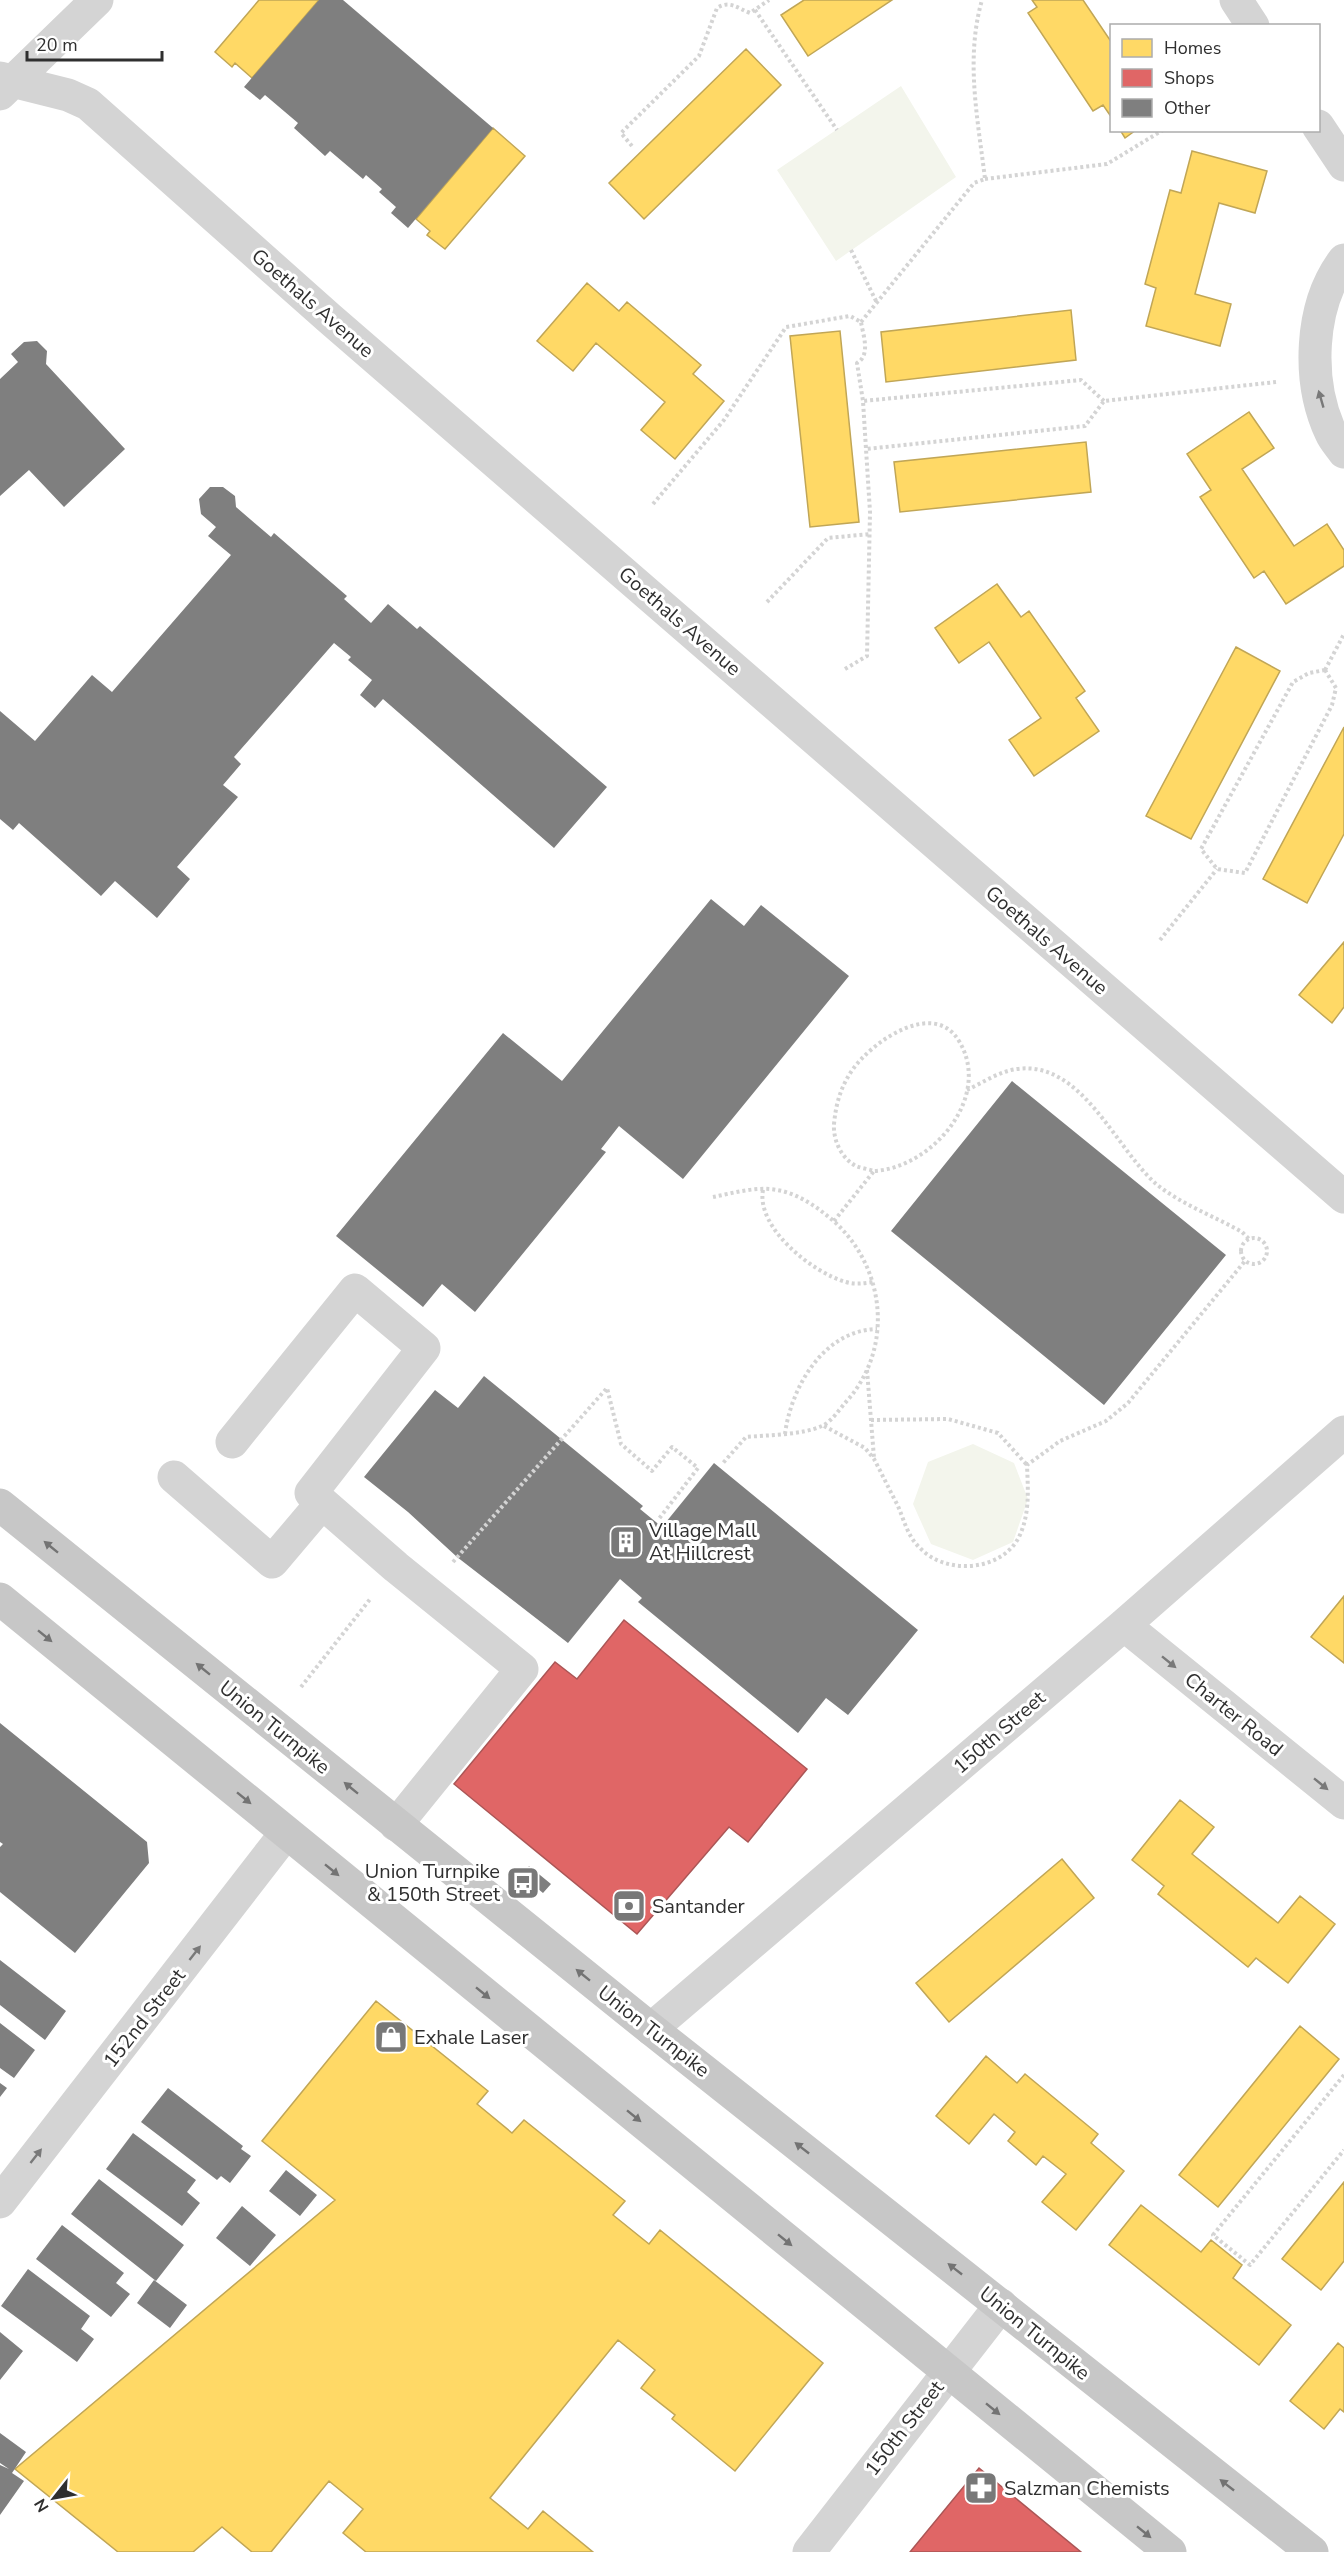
<svg xmlns="http://www.w3.org/2000/svg" width="1344" height="2552" viewBox="0 0 1344 2552" font-family="'Nunito Sans',sans-serif">
	<style>
		.green { fill: #f3f5ec }
		.homes { fill: #ffd966; stroke: #c1a656; stroke-width: 1.5 }
		.shops { fill: #e06666; stroke: #ab5656; stroke-width: 1.5 }
		.building { fill: #7f7f7f }
		.lines { fill: none; stroke-linecap: round; stroke-linejoin: round }
		.path { stroke: #d4d4d4; stroke-width: 4; stroke-dasharray: 3 3; stroke-linecap: butt }
		.minor { stroke: #d4d4d4; stroke-width: 33 }
		.major { stroke: #c7c7c7; stroke-width: 33 }
		.oneway { fill: #797979 }
		.oneway2 { fill: #737373 }
		.labels { text-anchor: middle; stroke-width: 6; stroke-linejoin: round; paint-order: stroke }
		.street-label { font-size: 20px; fill: #2f2f2f; stroke: #fff }
		.poi-label { font-size: 20px; fill: #2f2f2f; stroke: #fff; text-anchor: start }
	</style>
	<rect width="100%" height="100%" fill="#fff"/>
	<path class="green" d="M901,86l55,91 -120,84 -59,-91z
		M973,1444l41,19 14,36 -15,43 -40,18 -42,-16 -18,-40 15,-42z"/>
	<path class="homes" d="M259,0h60l-67,78 -17,-15 -3,4 -17,-15z
		M804,0h88l-84,56 -27,-41z
		M1032,0h51l29,43v75l-9,-13 -10,6 -65,-98 9,-6z
		M746,49l35,36 -137,134 -35,-36z
		M493,128l32,28 -80,93 -18,-14 3,-4 -14,-12z
		M1120,130h16l-11,8z
		M1192,151l75,20 -12,42 -36,-10 -24,91 36,10 -11,42 -74,-20 10,-38 -11,-4 25,-94 11,3z
		M587,283l32,28 8,-9 74,63 -8,9 31,27 -49,58 -34,-29 24,-28 -69,-59 -23,28 -36,-30z
		M1071,310l5,50 -190,22 -5,-50z
		M840,331l19,191 -49,5 -20,-191z
		M1249,412l25,36 -32,21 52,77 33,-22 17,26v16l-58,38 -22,-33 -10,7 -54,-81 11,-7 -24,-36z
		M1086,442l5,50 -191,20 -6,-50z
		M997,584l24,33 8,-6 56,80 -9,7 23,33 -65,45 -25,-36 32,-22 -52,-76 -30,21 -24,-35z
		M1236,647l44,24 -89,168 -45,-23z
		M1344,727v107l-37,69 -44,-24z
		M1344,942v65l-12,16 -33,-28z
		M1344,1596v67l-33,-26z
		M1180,1800l34,27 -22,27 86,69 22,-27 35,28 -47,59 -32,-25 -8,9 -90,-73 6,-8 -32,-26z
		M1062,1859l32,39 -145,124 -33,-39z
		M376,2001l112,90 -11,13 35,29 12,-13 101,81 -12,14 36,29 11,-14 163,133 -88,108 -63,-52 3,-4 -34,-27 14,-18 -37,-30 -128,158 38,31 15,-18 50,41h-227l-23,-19 20,-24 -34,-28 -58,71h-19l-30,-25 -29,25h-75l-103,-83 320,-269 -73,-59z
		M1300,2026l39,33 -121,148 -39,-32z
		M986,2056l31,27 8,-9 73,60 -7,9 33,28 -48,59 -34,-28 24,-28 -23,-18 -7,9 -28,-24 7,-9 -21,-18 -25,30 -33,-28z
		M1344,2182v79l-23,29 -39,-31z
		M1141,2205l60,47 10,-12 31,25 -9,13 58,47 -32,40 -150,-120z
		M1338,2343l6,5v64l-4,-3 -16,20 -34,-28z"/>
	<path class="shops" d="M624,1620l183,149 -59,73 -19,-15 -92,107 -183,-150 101,-122 22,17z
		M979,2468l102,84h-171z"/>
	<path class="building" d="M319,0h24l150,128 -85,100 -17,-15 5,-6 -17,-15 3,-3 -16,-14 -3,4 -33,-28 -5,5 -31,-28 4,-5 -33,-28 -5,5 -16,-13z
		M37,341l10,10 -1,13 79,85 -61,58 -35,-37 -29,26v-117l18,-17 -7,-8 13,-12z
		M210,487h13l12,9 1,11 35,30 3,-4 73,63 -3,3 27,24 17,-19 29,25 3,-3 187,161 -53,61 -171,-149 -8,9 -15,-13 12,-15 -24,-20 3,-3 -17,-14 -100,114 7,7 -18,21 15,12 -61,70 13,12 -33,39 -42,-37 -14,15 -82,-73 -6,7 -13,-11v-108l35,30 57,-66 20,17 119,-137 -23,-19 8,-9 -15,-13 -2,-15z
		M711,899l33,27 17,-21 88,71 -166,203 -64,-53 -18,23 5,3 -131,160 -33,-28 -19,23 -87,-71 167,-203 59,48z
		M1012,1081l214,174 -122,150 -213,-174z
		M484,1376l159,130 -3,3 22,18 52,-64 204,167 -70,85 -22,-17 -28,35 -160,-131 4,-4 -22,-19 -52,64 -111,-86 -49,-45 -44,-35 71,-87 23,18z
		M0,1723l147,119 2,21 -74,90 -75,-61v-45l3,-3 -3,-2z
		M529,1866l22,18 -8,9 -22,-18z
		M0,1960l66,51 -21,29 -45,-35z
		M0,2023l35,27 -21,28 -14,-10z
		M0,2083l7,5 -7,9z
		M168,2088l75,58 -2,3 10,7 -21,27 -9,-7 -4,4 -76,-58z
		M133,2133l63,47 -9,12 13,11 -18,23 -76,-57z
		M286,2170l31,25 -17,21 -31,-25z
		M99,2179l85,66 -28,36 -85,-67z
		M242,2206l34,29 -26,31 -34,-28z
		M62,2225l62,48 -8,10 14,11 -19,23 -75,-58z
		M28,2269l62,47 -9,13 13,10 -17,23 -76,-56z
		M154,2280l33,25 -17,23 -33,-25z
		M0,2332l23,19 -23,29z
		M0,2433l26,19 -14,21 12,8 -24,34v-50l9,4 -9,-6z"/>
	<g class="lines">
		<path class="path" d="M755,10l82,120
			M632,146l-11,-13 78,-77 18,-48c13,-8 20,0 33,5l19,-13
			M985,179l122,-15 56,-34
			M851,250l26,53
			M861,322l113,-139 11,-4c-7,-59 -20,-120 -3,-179
			M1104,401l-23,-21 -218,21 3,48 219,-23 19,-25 172,-19
			M653,504l71,-84 62,-93 64,-11 11,6c2,13 10,33 -4,41l6,38
			M767,602l61,-64 42,-4
			M845,669l22,-13 3,-144 -4,-63
			M1325,670l11,18 -4,17 -87,168 -28,-4 -16,-20 92,-167 16,-9z
			M1325,670l19,-36
			M1160,940l57,-71
			M967,1090c15,-7 33,-19 50,-21 64,-9 98,78 138,114 25,21 59,33 87,49l7,7
			M763,1190c-7,38 50,83 83,92 10,3 18,1 28,0
			M713,1197c20,-4 44,-11 64,-7 18,3 34,13 48,24 60,45 72,133 20,189 -6,7 -14,19 -23,23 -20,9 -54,9 -76,11l-23,26
			M834,1221l40,-50c-6,-2 -13,-3 -18,-5 -15,-8 -23,-26 -22,-42 2,-21 7,-38 19,-55 20,-28 81,-70 106,-28 34,56 -27,127 -85,130
			M1241 1251a13 13 0 1 1 26 0a13 13 0 1 1-26 0Z
			M867,1370l7,88
			M871,1420l77,-1 50,14 29,32
			M824,1426l41,22 9,11c8,15 15,30 23,45 7,15 10,32 23,44 25,27 81,24 99,-11 11,-23 9,-47 8,-72l33,-24 46,-20 22,-18 117,-142
			M785,1434c6,-47 39,-104 92,-105
			M453,1562l154,-174 14,56 31,27 20,-24 26,21 -40,52
			M301,1687l70,-89
			M1344,2075l-131,160 37,30 94,-115"/>
		<path class="minor" d="M1236,0l17,26
			M0,78l68,17 20,9 241,214 1015,879
			M0,94l97,-94
			M1318,126l26,39
			M1344,260c-35,46 -37,122 -13,173 3,7 9,13 13,19
			M232,1442l123,-152 69,58 -113,145 85,74 126,102 -126,156
			M174,1477l98,85 50,-59
			M1124,1625l220,178
			M651,2029l473,-404 220,-193
			M0,2202l286,-369
			M809,2552l192,-247"/>
		<path class="major" d="M0,1505l651,524 661,523
			M0,1599l1170,953"/>
	</g>
	<defs><path id="oneway-solid" d="M-6-.8H1V-3.2L6.5 0L1 3.2V.8H-6Z" transform="scale(1.5)"/></defs>
	<g class="oneway">
		<use href="#oneway-solid" transform="translate(1321 399) rotate(-106)"/>
		<use href="#oneway-solid" transform="translate(1169 1662) rotate(39)"/>
		<use href="#oneway-solid" transform="translate(1321 1784) rotate(39)"/>
		<use href="#oneway-solid" transform="translate(195 1953) rotate(-52)"/>
		<use href="#oneway-solid" transform="translate(36 2156) rotate(-52)"/>
	</g>
	<g class="oneway2">
		<use href="#oneway-solid" transform="translate(51 1547) rotate(-141)"/>
		<use href="#oneway-solid" transform="translate(45 1636) rotate(39)"/>
		<use href="#oneway-solid" transform="translate(203 1669) rotate(-141)"/>
		<use href="#oneway-solid" transform="translate(351 1788) rotate(-141)"/>
		<use href="#oneway-solid" transform="translate(244 1798) rotate(39)"/>
		<use href="#oneway-solid" transform="translate(332 1870) rotate(39)"/>
		<use href="#oneway-solid" transform="translate(583 1975) rotate(-141)"/>
		<use href="#oneway-solid" transform="translate(483 1993) rotate(39)"/>
		<use href="#oneway-solid" transform="translate(634 2116) rotate(39)"/>
		<use href="#oneway-solid" transform="translate(802 2148) rotate(-142)"/>
		<use href="#oneway-solid" transform="translate(785 2240) rotate(39)"/>
		<use href="#oneway-solid" transform="translate(955 2269) rotate(-142)"/>
		<use href="#oneway-solid" transform="translate(993 2409) rotate(39)"/>
		<use href="#oneway-solid" transform="translate(1227 2485) rotate(-142)"/>
		<use href="#oneway-solid" transform="translate(1144 2532) rotate(39)"/>
	</g>
	<defs>
		<symbol id="building-square" viewBox="-11 -11 22 22"><rect x="-9" y="-9" width="18" height="18" rx="4" fill="#787878" stroke="#fff"/><path d="M-4-6H4V6H1V3H-1V6H-4ZM-2.5-4.3h1.7v1.8h-1.7ZM.8-4.3h1.7v1.8H.8ZM-2.5-1h1.7V.8h-1.7ZM.8-1h1.7V.8H.8Z" fill="#fff"/></symbol>
		<symbol id="bus-square" viewBox="-11 -11 22 22"><rect x="-9" y="-9" width="18" height="18" rx="4" fill="#787878" stroke="#fff"/><path d="M-5-6H5V4H4V6H2V4H-2V6H-4V4H-5ZM-3.5-4V0h7V-4ZM-3.5 1.2v1.5H-2V1.2ZM2 1.2v1.5H3.5V1.2Z" fill="#fff"/></symbol>
		<symbol id="bank-square" viewBox="-11 -11 22 22"><rect x="-9" y="-9" width="18" height="18" rx="4" fill="#787878" stroke="#fff"/><path d="M-6-4H6V4H-6ZM0-2.3a2.3 2.3 0 1 0 0 4.6a2.3 2.3 0 1 0 0-4.6Z" fill="#fff"/></symbol>
		<symbol id="shop-square" viewBox="-11 -11 22 22"><rect x="-9" y="-9" width="18" height="18" rx="4" fill="#787878" stroke="#fff"/><path d="M-5-2.5h2.3a2.7 3.5 0 0 1 5.4 0H5L5.5 6h-11ZM-1.5-2.5h3a1.5 2.3 0 0 0-3 0Z" fill="#fff"/></symbol>
		<symbol id="pharmacy-square" viewBox="-11 -11 22 22"><rect x="-9" y="-9" width="18" height="18" rx="4" fill="#787878" stroke="#fff"/><path d="M-2-6h4v4h4v4h-4v4h-4v-4h-4v-4h4Z" fill="#fff"/></symbol>
	</defs>
	<g fill-rule="evenodd">
		<use href="#building-square" x="607" y="1523" width="38" height="38"/>
		<use href="#bus-square" x="504" y="1864" width="38" height="38"/>
		<use href="#bank-square" x="610" y="1887" width="38" height="38"/>
		<use href="#shop-square" x="372" y="2018" width="38" height="38"/>
		<use href="#pharmacy-square" x="962" y="2469" width="38" height="38"/>
	</g>
	<g class="labels">
		<g class="street-label">
			<text transform="translate(313 303) rotate(41)" y="7">Goethals Avenue</text>
			<text transform="translate(680 621) rotate(41)" y="7">Goethals Avenue</text>
			<text transform="translate(1047 940) rotate(41)" y="7">Goethals Avenue</text>
			<text transform="translate(1234 1714) rotate(39)" y="7">Charter Road</text>
			<text transform="translate(275 1727) rotate(39)" y="7">Union Turnpike</text>
			<text transform="translate(999 1732) rotate(-41)" y="7">150th Street</text>
			<text transform="translate(144 2018) rotate(-52)" y="7">152nd Street</text>
			<text transform="translate(654 2031) rotate(38)" y="7">Union Turnpike</text>
			<text transform="translate(1035 2333) rotate(39)" y="7">Union Turnpike</text>
			<text transform="translate(904 2428) rotate(-52)" y="7">150th Street</text>
		</g>
		<g class="poi-label">
			<text x="649" y="1537">Village Mall<tspan x="649" dy="23">At Hillcrest</tspan></text>
			<text x="500" y="1878" text-anchor="end">Union Turnpike<tspan x="500" dy="23">&amp; 150th Street</tspan></text>
			<text x="652" y="1913">Santander</text>
			<text x="414" y="2044">Exhale Laser</text>
			<text x="1004" y="2495">Salzman Chemists</text>
		</g>
	</g>
	<rect x="1110" y="24" width="210" height="108" fill="#ffffff" stroke="#acacac" stroke-width="1.5"/>
	<rect x="1122" y="39" width="30" height="18" fill="#ffd966" stroke="#acacac" stroke-width="1.5"/>
	<text x="1164" y="54" font-size="18" fill="#2f2f2f">Homes</text>
	<rect x="1122" y="69" width="30" height="18" fill="#e06666" stroke="#acacac" stroke-width="1.5"/>
	<text x="1164" y="84" font-size="18" fill="#2f2f2f">Shops</text>
	<rect x="1122" y="99" width="30" height="18" fill="#7f7f7f" stroke="#acacac" stroke-width="1.5"/>
	<text x="1164" y="114" font-size="18" fill="#2f2f2f">Other</text>
	<g transform="translate(54 2498) rotate(239)" stroke="#ffffff" stroke-width="4.5" paint-order="stroke">
	<path d="M0-4.5L10 22L0 15L-10 22Z" fill="#2f2f2f"/>
	<text y="-9" font-size="16" font-weight="bold" text-anchor="middle" fill="#2f2f2f">N</text>
	</g>
	<path d="M27 51v9h135v-9" fill="none" stroke="#2f2f2f" stroke-width="3"/>
	<text x="36" y="51" font-size="18" fill="#2f2f2f" stroke="#ffffff" stroke-width="4.5" paint-order="stroke">20 m</text>
</svg>
